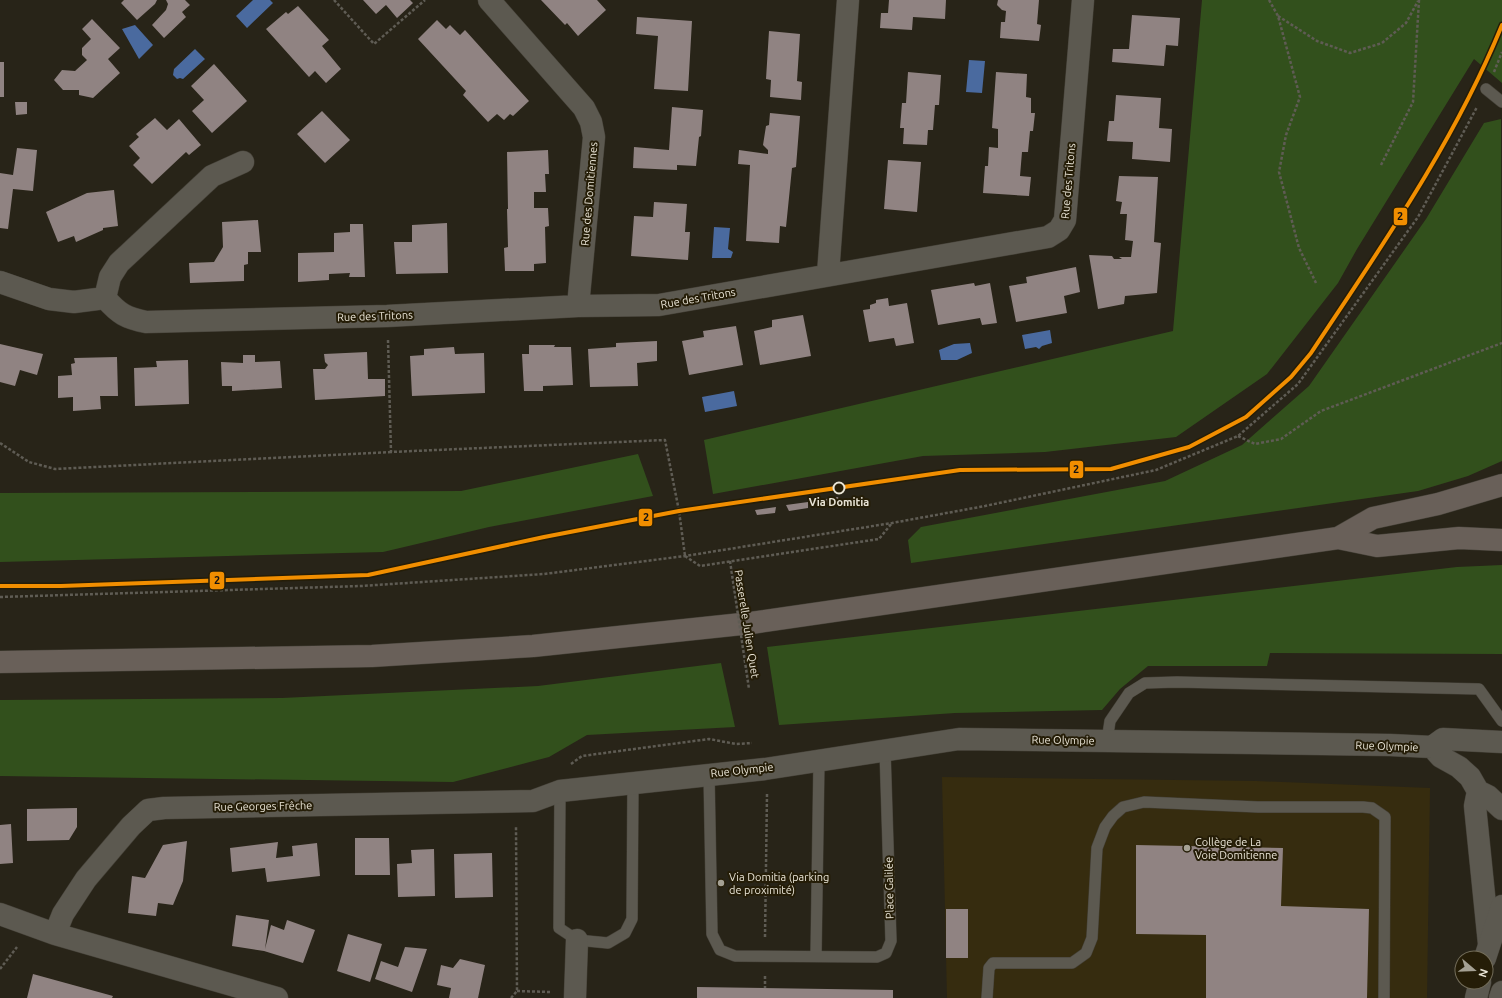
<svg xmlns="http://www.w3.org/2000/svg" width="1502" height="998" viewBox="0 0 1502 998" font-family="Ubuntu,sans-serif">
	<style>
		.built { fill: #362c0f }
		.green { fill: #32501c }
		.water { fill: #4a6a9f }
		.building { fill: #908382 }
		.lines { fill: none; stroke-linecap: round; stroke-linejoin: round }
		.service-casing { stroke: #444037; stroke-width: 12 }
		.minor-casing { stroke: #444037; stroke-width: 23 }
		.tertiary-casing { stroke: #444037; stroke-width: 23 }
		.primary-casing { stroke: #444037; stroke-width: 23 }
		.path { stroke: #5f5c54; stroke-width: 2.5; stroke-dasharray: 3 2; stroke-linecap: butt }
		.service { stroke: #5c5950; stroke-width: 11 }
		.minor { stroke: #5c5950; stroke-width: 22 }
		.tertiary { stroke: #5c5950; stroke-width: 22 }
		.primary { stroke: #696059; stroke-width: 22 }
		.path-bridge { stroke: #5f5c54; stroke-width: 2.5; stroke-dasharray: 3 2; stroke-linecap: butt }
		.tram-1-casing { stroke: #251d07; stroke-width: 7 }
		.tram-1 { stroke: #f18e00; stroke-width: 4 }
		.stop-dot { fill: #251d07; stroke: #e9e4d6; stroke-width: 2 }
		.poi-dot { fill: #a5a194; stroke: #251d07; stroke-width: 1.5 }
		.labels { text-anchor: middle; stroke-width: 4; stroke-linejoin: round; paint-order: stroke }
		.street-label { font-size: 11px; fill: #e9e4d6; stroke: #251d07 }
		.stop-label { font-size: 11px; font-weight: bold; fill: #e9e4d6; stroke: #251d07 }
		.poi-label { font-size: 11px; fill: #e9e4d6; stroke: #251d07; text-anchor: start }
		.line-badge { stroke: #251d07; stroke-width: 1.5 }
		.pale-badge-label { font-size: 11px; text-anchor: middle; font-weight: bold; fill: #111 }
	</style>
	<rect width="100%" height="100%" fill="#282418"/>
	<path class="built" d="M942,777l314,4 174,7 -3,210h-480z"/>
	<path class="green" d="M1202,0h300v83l-28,-24 -117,190 -19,34 -71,91 -91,63 -131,15 -122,4 -210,38 -9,-54 469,-109z
		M1501,119l1,342 -34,15 -50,15 -507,72 -3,-23 13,-13 244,-46 77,-36 67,-59 117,-167 58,-96z
		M638,454l15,42 -164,31 -106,25 -383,10v-69l461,-2z
		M1502,565v89l-232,-1 -3,13h-119l-28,23 -18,21 -147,3 -176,12 -12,-78 690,-80z
		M721,663l14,64 -148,8 -38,22 -96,25 -453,-6v-76l282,-2 256,-12z"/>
	<path class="water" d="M253,0h17l3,3 -26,25 -11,-12z
		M135,25l18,20 -14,14 -17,-30z
		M195,49l10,10 -22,20 -3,-1 -3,1 -4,-4 1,-6z
		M969,60l16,1 -3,32 -16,-1z
		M714,227l16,1 -2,21 5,3 -2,6h-19z
		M1050,330l2,13 -10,3 -3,3 -3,-2 -11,2 -3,-14z
		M970,343l2,10 -15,7h-16l-2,-10 15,-6z
		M734,391l3,15 -32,6 -3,-15z"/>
	<path class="building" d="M124,0h33l-2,4 -18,16 -16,-17z
		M166,0h19l5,5 -8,7 4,5 -22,21 -12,-13 14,-15 2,-6z
		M363,0h47l3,3 -16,15 -11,-13 -10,9z
		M541,0h56l9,10 -28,26 -11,-13 -2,2z
		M889,0h57l-1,19 -32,-2 -1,13 -32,-2 1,-15h7z
		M998,0h41l-2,24 4,1 -2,16 -39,-3 1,-16h4l1,-11 -4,-1 -5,-5z
		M298,6l31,34 -7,6 19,23 -15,14 -11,-12 -6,6 -43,-48 20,-17 2,2z
		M1132,15l48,3 -2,28 -12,-1 -2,21 -52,-4 1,-13h16z
		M637,17l55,4 -4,70 -34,-2 4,-53 -22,-2z
		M92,19l28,29 -12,11 12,14 -27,25 -14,-3v-5h-16l-9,-10 8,-10 13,1 12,-11 -5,-5v-7l9,-9 -9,-10z
		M437,20l9,9 4,-4 10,10 5,-5 64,71 -16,15 -3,-2 -6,6 -7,-6 -9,8 -25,-27 3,-4 -48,-52z
		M769,31l31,3 -3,47 5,1 -1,18 -31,-3 1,-17 -5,-1z
		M0,62h4v35h-4z
		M214,64l33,37 -35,32 -20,-22 12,-11 -13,-14z
		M908,72l33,3 -2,30h-4l-2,25h-5l-1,15 -24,-1 1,-16h-4l2,-25h4z
		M996,72l31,2 -1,23 5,1v15h4l-2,18h-3l-2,21h-6l-2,24 11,1 -2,19 -46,-3 2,-27h3l1,-19 9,1v-19l-6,-1z
		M1116,95l45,3 -2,30 13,1 -2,33 -38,-3 1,-17 -26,-1 2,-20h5z
		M15,102h12v12l-11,1z
		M672,107l31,3 -2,26 -2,1 -3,29 -19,-1v5l-44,-2 1,-21 35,3z
		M322,111l28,29 -25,23 -28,-29z
		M770,113l30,3 -4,51 -4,1 -6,59 -6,-1 -1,17 -33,-2 4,-76 -12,-1 1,-14 29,4v-4l-5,-5 3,-19 3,-1z
		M155,118l12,12 12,-11 22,26 -12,10 -3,-3 -34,32 -19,-19 7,-7 -11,-12 10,-9 -3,-3z
		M17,148l20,2 -4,41 -20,-2 -5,40 -8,-1v-55l13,2z
		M548,150l1,24h-4l1,18h-12v16h14l1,18 -4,1 1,36 -12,1v7h-29l-1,-23 4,-1 -1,-38h1l-1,-57z
		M888,160l33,2 -4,50 -33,-3z
		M1119,176l39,1 -4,65 7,1 -4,50 -32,3 -1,8 -26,5 -9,-54 23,1 2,3h8l-3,-2h12l2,-16 -8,-1 2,-26h-7l2,-12 -6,-1z
		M114,190l4,36 -15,2v2l-27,12 -2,-6 -16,6 -12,-30 41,-19z
		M654,202l33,2 -2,28h5l-2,28 -57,-4 3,-40 19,1z
		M258,220l3,32h-13v12l-4,1v16l-54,2 -1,-20 25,-1 9,-15 -1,-25z
		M447,223l1,50 -52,1 -2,-32h18v-17z
		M350,224h13l2,53h-16l1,-4 -21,1v6l-31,2v-29l36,-1v-19l16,-1z
		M1076,267l4,25 -16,4 3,17 -51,9 -7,-36 18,-3 -1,-6z
		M974,283l1,3 15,-3 7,40 -15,2 -2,-7 -42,7 -7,-35z
		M888,298l1,8 18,-3 7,40 -18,3 -2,-8 -25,4 -6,-32 7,-1v-4l6,-2v-3z
		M803,315l8,41 -51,9 -6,-34 18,-4v-7z
		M736,326l7,39 -54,10 -7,-34 22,-4 -1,-6z
		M657,341v20l-20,2 1,23 -48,1 -2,-38 28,-2v-4z
		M0,344l43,10 -6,21 -17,-5 -5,16 -15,-4z
		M529,345h26l-1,2h17l2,38 -30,1v5h-19l-2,-37h7z
		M454,347l1,7 29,-1 1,40 -73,3 -2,-40 14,-1v-6z
		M367,352l1,27h17v17l-70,4 -2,-31h12l3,-4 -3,-3 -1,-8z
		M243,355h12v7l25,-1 2,27 -50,3v-5h-10l-1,-24 22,1z
		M117,357l1,39h-18l1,13 -28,2v-14l-15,1v-22l14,-1 -1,-11 4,-1 -1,-5z
		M188,360l1,44 -54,2 -1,-38 23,-1 -1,-6z
		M838,497l2,6 -20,3v-6z
		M808,502v6l-19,3 -3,-6z
		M776,507l-1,6 -18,2 -2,-5z
		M77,808v19l-8,13 -42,1v-32z
		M11,824l2,39 -13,1v-39z
		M355,838h34l1,37h-35z
		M187,841l-4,40 -10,24 -15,-2 -2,13 -28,-3 4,-37 13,2 18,-33z
		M278,842l-2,16 17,-2 -1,-10 25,-3 3,33 -53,6 -2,-14 -33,4 -2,-24z
		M1136,845l147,3 -2,58 88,3 -2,89h-161v-63l-70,-1z
		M434,849l1,47 -37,1 -1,-33 15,-1 -1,-13z
		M492,853l1,44 -38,1 -1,-44z
		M946,909h22v49h-22z
		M236,915l33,5 -4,29 6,-24 13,5 3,-10 28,10 -12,33 -39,-12 -32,-5z
		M348,934l34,10 -12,38 -33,-11z
		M405,947l22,2 -15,43 -37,-13 6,-18 17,6z
		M460,959l25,6 -7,33h-29l2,-10 -14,-3 4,-20 12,3z
		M33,974l80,22 -1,2h-85z
		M697,987l196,3v8h-196z"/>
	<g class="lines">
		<defs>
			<path id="service" d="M1486,89l16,13
				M1107,741l3,-20 19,-28 16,-10 32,-1 302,7 23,32
				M709,774l3,160 8,16 15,6 142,1 9,-4 5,-12 -6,-191
				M560,791l-1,137 18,12 31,3 17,-10 7,-14 1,-137
				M816,956l3,-196
				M987,998l2,-30 4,-5h79l14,-10 6,-15 5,-90 8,-21 8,-11 10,-9 21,-5 114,5h105l9,1 13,9 -1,181"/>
			<path id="minor" d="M489,0l95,108 7,14 3,15 -16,169
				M828,274l20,-274
				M0,282l49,17 25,3 31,-4
				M105,298c14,16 21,20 41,24l241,-6 191,-10 81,-1 389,-68 11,-7 6,-10 18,-220
				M105,298l5,-21 9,-14 93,-87 31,-14
				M1432,747l11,-8 59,3
				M1478,791l-3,15 14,138
				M0,914l55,20
				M277,998l-222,-64 8,-20 23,-35 45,-53 17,-16 16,-2 369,-7 27,-10 205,-22 194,-30 431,6 42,2 9,10 18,10 11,10 8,14 10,5 14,13
				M575,998l2,-58"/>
			<path id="tertiary" d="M1485,958l17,-52
				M1476,998l4,-16
				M1500,998l2,-6"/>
			<path id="primary" d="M1338,538l35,-20 65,-14 64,-19
				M0,662l372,-6 161,-10 218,-23 587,-85 39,8 82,-8 43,2"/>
		</defs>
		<use href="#service" class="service-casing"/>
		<use href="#minor" class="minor-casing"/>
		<use href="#tertiary" class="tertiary-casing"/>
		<use href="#primary" class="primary-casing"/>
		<path class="path" d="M334,0l40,44 51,-44
			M1269,0l9,16 22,81 -14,38 -7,37 20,76 17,35
			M1278,16l39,25 33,12 32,-10 24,-20 12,-22
			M1494,72l8,-20
			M1381,165l32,-63 6,-102
			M388,340l3,112 274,-12 14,71 6,45
			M1238,436l17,8 26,-5 40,-28 181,-68
			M0,443l29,19 26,7 336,-17
			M685,556l15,10 179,-27 13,-16
			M0,597l361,-11 183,-12 141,-18 207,-33 93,-17 171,-36 82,-34 60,-52 120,-167 59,-110
			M571,764l11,-8 127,-17 27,5 16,-1
			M765,937l2,-143
			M0,969l17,-22
			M765,976v12
			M517,991l34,1
			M511,998l6,-7 -1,-165"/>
		<use href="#service" class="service"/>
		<use href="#minor" class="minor"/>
		<use href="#tertiary" class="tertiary"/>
		<use href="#primary" class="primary"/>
		<path class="path-bridge" d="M730,561l19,128"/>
		<defs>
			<path id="tram-1" d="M0,586h61l307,-11 176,-38 135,-26 281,-41 151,-1 78,-22 57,-30 45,-40 20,-24c70,-106 143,-210 191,-328"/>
		</defs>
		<use href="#tram-1" class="tram-1-casing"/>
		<use href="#tram-1" class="tram-1"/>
	</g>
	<circle class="stop-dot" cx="839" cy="488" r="5.5"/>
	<g class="poi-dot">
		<circle cx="1187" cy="848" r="4"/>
		<circle cx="721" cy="883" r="4"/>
	</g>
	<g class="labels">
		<g class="street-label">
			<text transform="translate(1068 181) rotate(-85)" y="4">Rue des Tritons</text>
			<text transform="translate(589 194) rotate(-85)" y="4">Rue des Domitiennes</text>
			<text transform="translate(698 298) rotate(-10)" y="4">Rue des Tritons</text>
			<text transform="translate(375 316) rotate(-2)" y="4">Rue des Tritons</text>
			<text transform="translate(747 624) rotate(81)" y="4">Passerelle Julien Quet</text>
			<text transform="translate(1063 740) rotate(1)" y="4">Rue Olympie</text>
			<text transform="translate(1387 746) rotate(2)" y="4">Rue Olympie</text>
			<text transform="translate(742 770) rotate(-6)" y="4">Rue Olympie</text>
			<text transform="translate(263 806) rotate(-1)" y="4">Rue Georges Frêche</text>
			<text transform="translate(889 888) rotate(-91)" y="4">Place Galilée</text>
		</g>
		<g class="stop-label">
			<text x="839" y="506">Via Domitia</text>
		</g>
		<g class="poi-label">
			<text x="1195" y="846">Collège de La<tspan x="1195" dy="13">Voie Domitienne</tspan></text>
			<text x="729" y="881">Via Domitia (parking<tspan x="729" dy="13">de proximité)</tspan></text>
		</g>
	</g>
	<g class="line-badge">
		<rect x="1393" y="207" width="15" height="19" rx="4" fill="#f18e00"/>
		<rect x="1069" y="460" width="15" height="19" rx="4" fill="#f18e00"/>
		<rect x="638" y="508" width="15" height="19" rx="4" fill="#f18e00"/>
		<rect x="209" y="571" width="16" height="19" rx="4" fill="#f18e00"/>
	</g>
	<g class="pale-badge-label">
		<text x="1400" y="220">2</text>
		<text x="1076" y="473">2</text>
		<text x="646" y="521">2</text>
		<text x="217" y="584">2</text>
	</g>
	<g transform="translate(1474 970) rotate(109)"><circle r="19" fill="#251d07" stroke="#736d5a"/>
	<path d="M0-3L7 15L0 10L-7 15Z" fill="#a5a194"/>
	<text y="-6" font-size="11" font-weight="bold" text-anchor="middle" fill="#e9e4d6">N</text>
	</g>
</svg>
